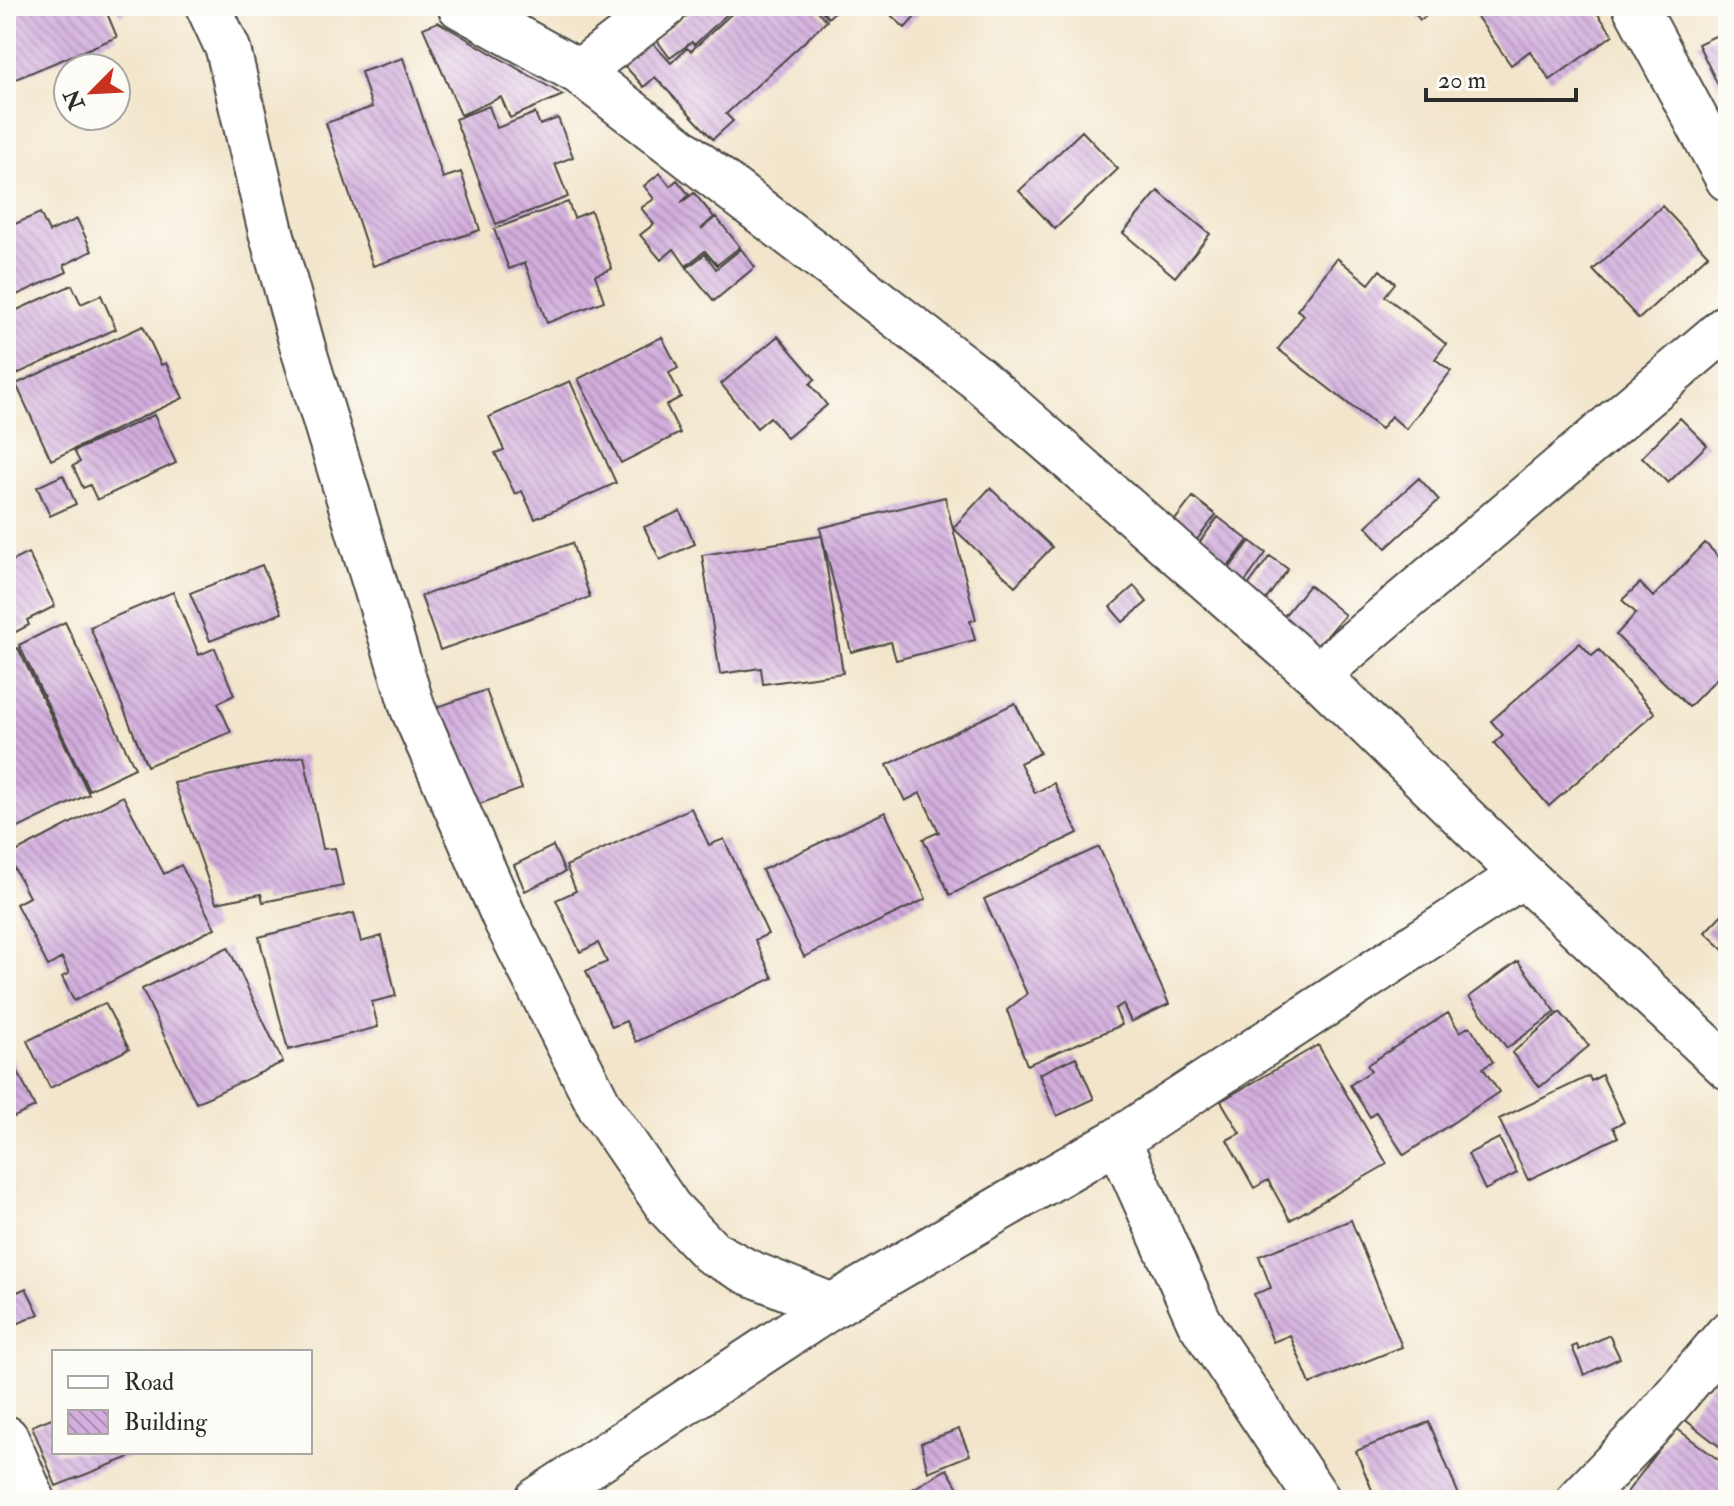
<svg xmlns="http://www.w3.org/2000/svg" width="1734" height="1506" viewBox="0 0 1734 1506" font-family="'IM FELL Double Pica',serif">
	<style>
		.building { fill: url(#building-back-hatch) }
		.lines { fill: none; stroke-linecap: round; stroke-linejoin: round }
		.street-casing { stroke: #494743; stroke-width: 48 }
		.street { stroke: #fff; stroke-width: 44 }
	</style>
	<defs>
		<pattern id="building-back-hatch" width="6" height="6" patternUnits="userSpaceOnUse" patternTransform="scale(2)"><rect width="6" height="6" fill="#d2addd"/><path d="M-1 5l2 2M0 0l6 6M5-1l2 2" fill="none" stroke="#ab8db3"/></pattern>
	</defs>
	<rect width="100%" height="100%" fill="#fdfcf7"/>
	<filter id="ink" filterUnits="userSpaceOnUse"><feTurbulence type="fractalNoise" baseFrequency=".0125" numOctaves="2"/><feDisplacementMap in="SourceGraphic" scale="16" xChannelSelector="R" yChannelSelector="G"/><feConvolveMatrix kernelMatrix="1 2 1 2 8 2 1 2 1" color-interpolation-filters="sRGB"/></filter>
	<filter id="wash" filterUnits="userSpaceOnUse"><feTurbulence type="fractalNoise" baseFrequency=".006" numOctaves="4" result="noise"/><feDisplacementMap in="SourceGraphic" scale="32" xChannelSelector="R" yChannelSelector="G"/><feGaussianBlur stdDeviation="1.8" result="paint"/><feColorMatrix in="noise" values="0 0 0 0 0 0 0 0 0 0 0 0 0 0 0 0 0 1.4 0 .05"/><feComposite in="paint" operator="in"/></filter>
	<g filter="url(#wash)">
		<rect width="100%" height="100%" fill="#f2e5cb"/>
		<g id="blocks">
			<path class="building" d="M24,6h80l13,31 -111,46v-70z
				M116,6h23l-19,9z
				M700,6h36l-42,39 -2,-3 -22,16 -14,-19z
				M740,6h73l14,15 -101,93 7,7 -20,18 -58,-62 -11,10 -20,-22 26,-25 21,23 16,-15 4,3z
				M818,6h23l-13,12z
				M881,6h44l-20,22z
				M1410,6h30l-20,14z
				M1485,6h107l21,29 -63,45 -20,-29 -19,14 -36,-51z
				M438,22l125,73 -53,23 -9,-21 -40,18 -38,-87z
				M1728,30v50l-10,5 -20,-41z
				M403,58l40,120 18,-6 19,58 -107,36 -47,-143 46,-16 -11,-35z
				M489,106l8,22 38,-15 5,12 18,-7 15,39 -18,7 13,33 -72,27 -41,-105z
				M1082,131l36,38 -63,60 -36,-38z
				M660,173l10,13 7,-6 12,15 -8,8 13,-10 20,24 -13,12 15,-12 24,30 -23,18 -12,-14 -19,15 -12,-17 -13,11 -21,-25 14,-11 -13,-16 13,-9 -10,-13z
				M1158,191l52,43 -35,43 -52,-44z
				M568,202l6,16 17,-7 21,58 -17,6 9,26 -57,22 -22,-60 -16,6 -15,-40z
				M1662,206l46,49 -69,64 -46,-49z
				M40,213l9,19 28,-13 15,32 -28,14 3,7 -61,28v-72z
				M741,249l14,18 -41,34 -27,-33 18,-14 11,15z
				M1337,258l32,26 11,-14 15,13 -10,13 61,48 -11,15 16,12 -45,58 -15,-13 -10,13 -103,-80 26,-34 -7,-5z
				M72,285l9,19 20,-9 15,34 -110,50v-64z
				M143,326l18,39 5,-2 17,35 -132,62 -35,-76z
				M778,336l37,43 -5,5 17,21 -40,33 -17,-21 -13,11 -36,-44z
				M662,337l16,31 -9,5 12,24 -15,8 14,28 -59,30 -43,-84z
				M570,381l46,102 -81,36 -13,-28 -7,3 -20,-41 9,-3 -15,-33z
				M154,415l22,48 -79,37 -7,-15 -7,3 -10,-22 7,-4 -6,-11z
				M1680,418l27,27 -39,38 -26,-26z
				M63,475l13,29 -26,12 -13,-29z
				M1419,478l20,22 -53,48 -20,-22z
				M990,488l62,59 -37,39 -62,-58z
				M945,497l31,123 -6,1 5,19 -79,20 -5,-18 -40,10 -31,-124z
				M1193,497l23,18 -25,32 -23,-18z
				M680,511l15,33 -35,16 -16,-33z
				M1218,517l30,23 -26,35 -30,-22z
				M822,536l21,137 -80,11 -2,-16 -41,6 -18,-119z
				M1250,541l16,12 -24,33 -17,-12z
				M572,543l18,54 -150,53 -19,-54z
				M1705,543l23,23v101l-39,40 -73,-72 20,-22 -14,-13 18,-17 13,14z
				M28,553l27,53 -28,14 2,5 -23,12v-73z
				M1270,556l18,13 -26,36 -18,-14z
				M262,565l20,48 -72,28 -20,-48z
				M1309,585l36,30 -34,40 -35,-29z
				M1134,586l13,16 -24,20 -13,-15z
				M173,592l26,63 16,-7 19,47 -16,8 13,29 -84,34 -57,-139z
				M65,622l70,146 -46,22 -70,-145z
				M1580,643l12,13 7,-6 56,63 -106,93 -55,-63 9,-8 -12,-14z
				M18,648l71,146 -83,40v-180z
				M486,690l36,99 -60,21 -36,-99z
				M1015,703l25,50 -20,10 15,30 19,-10 24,50 -128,62 -27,-56 16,-7 -19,-39 -15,8 -18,-36z
				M304,756l19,93 12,-1 8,38 -80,16 -2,-8 -45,9 -42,-120z
				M123,796l41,78 17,-9 34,63 -141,73 -12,-24 7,-4 -7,-15 -14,8 -32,-62 13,-7 -21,-41z
				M691,808l18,37 15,-6 44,95 -13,6 18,38 -137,64 -10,-21 -14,6 -26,-56 21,-9 -9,-19 -18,9 -24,-52 20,-9 -10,-25z
				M885,812l41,87 -122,58 -42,-87z
				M553,846l12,26 -40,19 -11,-26z
				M1099,847l70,157 -38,18 -8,-18 -8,5 7,16 -95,40 -20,-55 20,-16 -43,-95z
				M1728,908v46l-23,-22z
				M354,913l7,29 21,-6 14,60 -24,6 6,25 -90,23 -29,-113z
				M228,947l55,115 -87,41 -54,-114z
				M1518,961l38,51 -49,36 -38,-51z
				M105,1003l24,46 -79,39 -23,-47z
				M1560,1012l29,34 -49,41 -28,-34z
				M1448,1013l12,19 10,-6 23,36 -10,6 16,24 -95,63 -28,-43 -6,5 -20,-32 21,-14 -4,-6z
				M1318,1045l69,119 -97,56 -22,-40 -14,8 -27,-48 13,-7 -19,-32z
				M6,1047l29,60 -29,14z
				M1076,1057l18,42 -37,17 -18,-42z
				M1602,1075l22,47 -11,5 5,10 -90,43 -29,-61 90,-43 2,5z
				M1499,1138l18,35 -32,17 -17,-36z
				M1351,1220l51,127 -92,37 -20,-49 -17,7 -19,-48 17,-6 -12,-32z
				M26,1288l13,26 -33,15v-32z
				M1609,1335l11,23 -36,17 -12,-28 5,-2 2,5z
				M1728,1361v92l-44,-34z
				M54,1417v35h89l-87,34 -24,-60z
				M1429,1422l32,78h-85l-20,-49z
				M1676,1428l52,39v24l-7,9h-100z
				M959,1429l11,26 -42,17 -7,-29z
				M947,1469l18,31h-71z
				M121,1491l4,9h-24z"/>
		</g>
	</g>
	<g filter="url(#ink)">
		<use href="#blocks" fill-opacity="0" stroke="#494743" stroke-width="2"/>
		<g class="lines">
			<defs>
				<path id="street" d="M208,6l20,43 43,183 32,116 110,361 92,210 95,188 69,101 42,44 37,20 84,34
					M460,6l119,66 397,305 341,298 206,200 205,192
					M1635,6l93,173
					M579,72l86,-66
					M1317,675l411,-349
					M1118,1140l81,181 119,179
					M6,1438l27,62
					M537,1500l295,-194 286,-166 405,-265
					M1579,1500l72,-75 77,-91"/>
			</defs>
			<use href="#street" class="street-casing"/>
			<use href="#street" class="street"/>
		</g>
	</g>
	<rect width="1734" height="1506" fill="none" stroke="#fdfcf7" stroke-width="32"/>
	<rect x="52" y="1350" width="260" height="104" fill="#fdfcf7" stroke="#a9a8a5" stroke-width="2"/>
	<rect x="68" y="1376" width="40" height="12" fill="#ffffff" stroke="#a9a8a5" stroke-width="2"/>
	<text x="124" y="1390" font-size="24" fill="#2b2b2b">Road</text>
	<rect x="68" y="1410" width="40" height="24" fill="url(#building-back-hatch)" stroke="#a9a8a5" stroke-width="2"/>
	<text x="124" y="1430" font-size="24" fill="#2b2b2b">Building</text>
	<g transform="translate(92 92) rotate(246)"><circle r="38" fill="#fdfcf7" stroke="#a9a8a5" stroke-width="2"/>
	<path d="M0-6L14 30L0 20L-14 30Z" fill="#c8321e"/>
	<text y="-12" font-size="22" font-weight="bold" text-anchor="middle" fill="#2b2b2b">N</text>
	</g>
	<path d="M1426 88v12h150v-12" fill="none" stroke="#2b2b2b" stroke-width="4"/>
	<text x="1438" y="88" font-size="24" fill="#2b2b2b" stroke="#fdfcf7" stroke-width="6" paint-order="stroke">20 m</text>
</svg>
